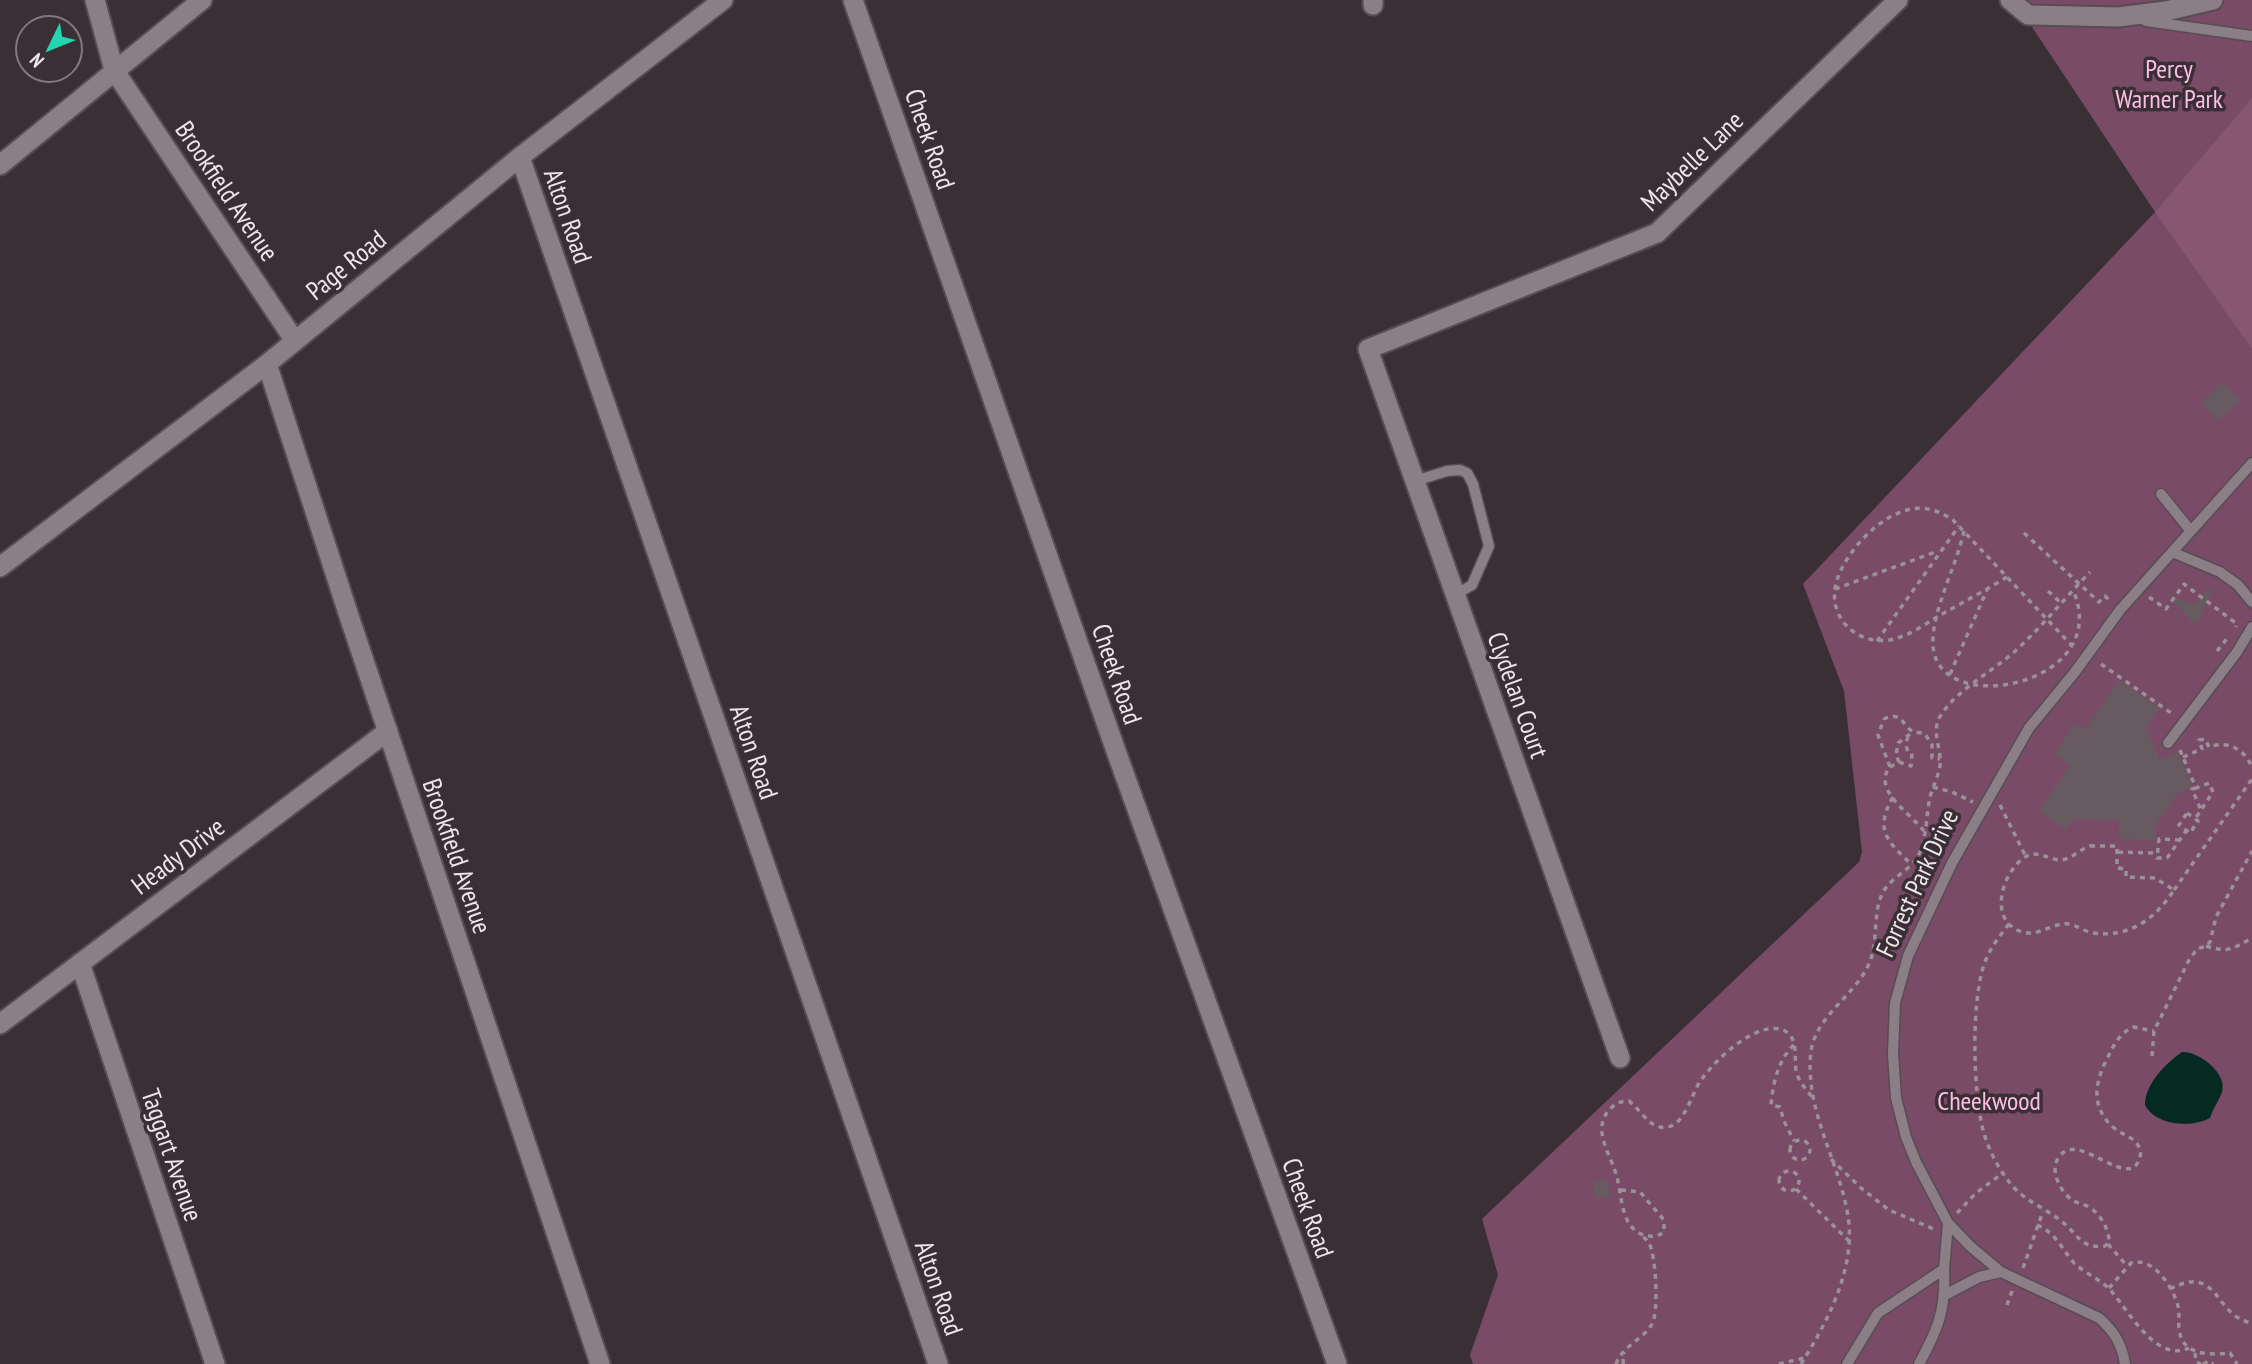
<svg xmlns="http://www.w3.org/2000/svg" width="2252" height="1364" viewBox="0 0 2252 1364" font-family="'PT Sans Narrow',sans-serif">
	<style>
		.green { fill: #794b67 }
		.forest { fill: #865673 }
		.water { fill: #042a21 }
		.building { fill: #675a61 }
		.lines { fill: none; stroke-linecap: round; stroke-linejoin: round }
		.service-casing { stroke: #564d52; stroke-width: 13 }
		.minor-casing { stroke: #564d52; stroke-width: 23 }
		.path { stroke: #9b9297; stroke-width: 3.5; stroke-dasharray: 5 5; stroke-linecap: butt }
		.service { stroke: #8c7e86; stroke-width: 10 }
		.minor { stroke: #8c7e86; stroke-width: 19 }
		.labels { text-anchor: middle; stroke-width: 7; stroke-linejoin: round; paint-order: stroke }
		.park-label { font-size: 26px; fill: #fdbfe2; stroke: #3a2f35 }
		.street-label { font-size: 26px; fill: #ede6ea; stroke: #3a2f35 }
	</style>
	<rect width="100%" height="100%" fill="#3a2f35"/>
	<path class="green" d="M2014,0h238v1364h-779l-3,-9 28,-80 -16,-56 377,-357 3,-10 -18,-161 -41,-107 352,-372z"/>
	<path class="forest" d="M2252,98v251l-97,-137z"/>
	<path class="water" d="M2182,1052c16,-1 46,21 40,40 -3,9 -9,16 -12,26 -18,10 -54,8 -65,-13 0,-21 21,-42 37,-53z"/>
	<path class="building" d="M2222,382l18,18 -22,21 -17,-18z
		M2215,584l-15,34 -6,6 -29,-32 28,13z
		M2119,680l40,28 -13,19 14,33 18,-8 15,35 -15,6 -22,32v15l-37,-1v-19l-45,-1 -8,11 -27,-19 31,-46 -16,-11 21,-31 10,7z
		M1607,1179l4,17 -15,3 -4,-17z"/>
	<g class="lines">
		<defs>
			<path id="service" d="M2146,21l106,15
				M1415,481l32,-10 13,-1 7,3 6,11 16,62 -17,39 -17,10
				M2161,494l29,36
				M2172,552l48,20 18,13 14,17
				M2168,743l69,-91 15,-25
				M1948,1223l22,23 31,26 98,46c15,13 23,26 26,46
				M1945,1295l34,-18 22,-5
				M1847,1364l31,-51 66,-44 4,-46 -32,-61 -10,-25 -10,-39 -3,-44 2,-51 13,-47 44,-93 77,-135 46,-56 45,-62 132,-147
				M1919,1364c19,-35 27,-54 25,-95"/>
			<path id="minor" d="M95,0l19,70 181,271
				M853,0l263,751 221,613
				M1373,0v5
				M2010,0l18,15 90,2 48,-6 47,-11
				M520,157l418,1207
				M0,165l202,-165
				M267,364l83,255 250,745
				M0,567l267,-203 253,-207 203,-157
				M80,963l135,401
				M0,1024l388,-293
				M1620,1058l-252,-709 289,-116 241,-233"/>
		</defs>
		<use href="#service" class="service-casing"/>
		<use href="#minor" class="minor-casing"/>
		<path class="path" d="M1964,531c-7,34 -33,81 -31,114 3,75 182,41 140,-55
			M2024,533l75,69 6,-6 5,5
			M2007,577c-23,14 -47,27 -70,40 -13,8 -27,18 -43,22 -36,9 -69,-22 -57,-59 9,-28 41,-63 70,-70 16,-5 33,1 46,10l123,130
			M1835,589l103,-38
			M2048,591l13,12
			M2149,597l17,12 18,-25 53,40 -1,3
			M1877,641l82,-115
			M2217,651l12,-15
			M2101,664l73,51
			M1950,674l37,-84
			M2180,750l16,38 13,-5 4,9 -18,27
			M2183,757l19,-8 -3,-9 6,-1 4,8c19,-7 35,2 43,20
			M1899,762l12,4 1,-13c-8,-3 -6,-10 -4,-17
			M1890,767l9,-5 -3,-7 2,-12 15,-11
			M1933,787l19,5 21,10
			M2196,788l-4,1 9,21
			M1893,797c-19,33 -6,44 19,68
			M2000,805l26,52
			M2187,813l11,8 -8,12 -11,-8z
			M1924,831c-13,-17 -53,-42 -34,-64l-12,-32 6,-16c19,-9 18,8 30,13 3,1 7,0 11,2l7,11v13l8,1
			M2180,840l-21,-1 -2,19h10l19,-27
			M2090,846h27v22l9,1v8l29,1 19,12c-18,28 -44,48 -80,43 -9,-1 -16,-7 -25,-9 -16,-2 -30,13 -47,8 -35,-11 -20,-60 3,-75 12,-8 24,3 36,3 11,-1 19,-11 29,-14z
			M2118,852l39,1
			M2174,890l78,-111
			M2009,924c-10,13 -20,25 -25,41 -13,38 -11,126 -1,165 5,19 15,38 27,53 13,17 35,25 51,38 18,13 18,28 44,25l4,-4c0,-12 -7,-25 -17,-33 -6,-5 -14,-5 -20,-9 -12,-9 -23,-30 -13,-43 20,-30 75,43 82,-5 -5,-16 -16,-15 -27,-24 -23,-20 -20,-44 -7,-69 6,-13 13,-27 27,-32l20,4
			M2206,946c23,7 26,3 46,-8
			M1794,1045c-16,15 -21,38 -23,60l9,2 4,14 10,20
			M2152,1056l2,-25 35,-71 8,-11 9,-3 4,-4 6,-25 36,-66
			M1790 1150a10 10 0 1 1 20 0a10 10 0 1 1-20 0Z
			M1831,1159l30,29 28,22 47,20
			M1779 1181a10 10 0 1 1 20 0a10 10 0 1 1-20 0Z
			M1796,1189l53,52
			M1621,1190l19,2 24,28v12c-6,4 -9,5 -15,4 -30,-4 -26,-41 -33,-62 -6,-21 -25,-45 -6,-65 6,-6 11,-8 19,-8 12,9 22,30 39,26 18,-4 23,-33 33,-47 15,-20 38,-42 62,-50 9,-2 19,-3 26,4 9,10 5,23 7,36 2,11 10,19 16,27
			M1957,1213l19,-20 27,-20
			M2037,1225c19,8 24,23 37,38 12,11 28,17 38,29 18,21 45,71 77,56
			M2108,1244l19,22
			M2023,1268l20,-57
			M2109,1288l22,-25c22,-7 42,24 47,43 2,7 0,14 1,22 2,28 30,27 51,25l7,11
			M2170,1289c50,-26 43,27 82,34
			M2007,1305l5,-14
			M2195,1353l1,9 5,2
			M1616,1364c7,-19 27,-24 36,-40 7,-12 4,-69 -3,-81 -2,-3 -5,-5 -7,-8
			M1623,1364l1,-12
			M1779,1364l25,-6
			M1801,1364c27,-43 55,-96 47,-148 -9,-56 -44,-106 -37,-165 5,-34 41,-54 56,-83 13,-24 4,-52 16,-76 9,-16 29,-22 36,-38 8,-17 7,-39 11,-57 3,-11 8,-20 10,-31 2,-18 -10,-35 1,-51 17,-26 49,-42 72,-62 28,-25 51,-54 77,-81
			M2203,1364l6,-3 4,3"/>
		<use href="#service" class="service"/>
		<use href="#minor" class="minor"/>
	</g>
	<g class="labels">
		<g class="park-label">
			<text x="2169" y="78">Percy<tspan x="2169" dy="30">Warner Park</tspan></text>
			<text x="1989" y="1110">Cheekwood</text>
		</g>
		<g class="street-label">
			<text transform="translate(930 139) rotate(71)" y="9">Cheek Road</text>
			<text transform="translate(1692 161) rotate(-44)" y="9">Maybelle Lane</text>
			<text transform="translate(227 191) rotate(56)" y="9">Brookfield Avenue</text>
			<text transform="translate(568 216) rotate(71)" y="9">Alton Road</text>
			<text transform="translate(346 265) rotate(-39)" y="9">Page Road</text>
			<text transform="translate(1117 674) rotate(71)" y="9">Cheek Road</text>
			<text transform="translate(1518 695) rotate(70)" y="9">Clydelan Court</text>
			<text transform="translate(754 752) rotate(71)" y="9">Alton Road</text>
			<text transform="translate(178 856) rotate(-37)" y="9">Heady Drive</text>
			<text transform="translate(457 856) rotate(71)" y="9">Brookfield Avenue</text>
			<text transform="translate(1917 883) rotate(-65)" y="9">Forrest Park Drive</text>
			<text transform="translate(172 1155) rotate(71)" y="9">Taggart Avenue</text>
			<text transform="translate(1308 1208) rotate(70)" y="9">Cheek Road</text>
			<text transform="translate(939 1288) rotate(71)" y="9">Alton Road</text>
		</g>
	</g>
	<g transform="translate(49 49) rotate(227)"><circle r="33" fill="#3a2f35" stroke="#82787d" stroke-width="2"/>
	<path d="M0-5L12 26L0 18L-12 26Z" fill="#21d5af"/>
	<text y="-10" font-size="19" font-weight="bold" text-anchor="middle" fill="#ede6ea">N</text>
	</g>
</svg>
